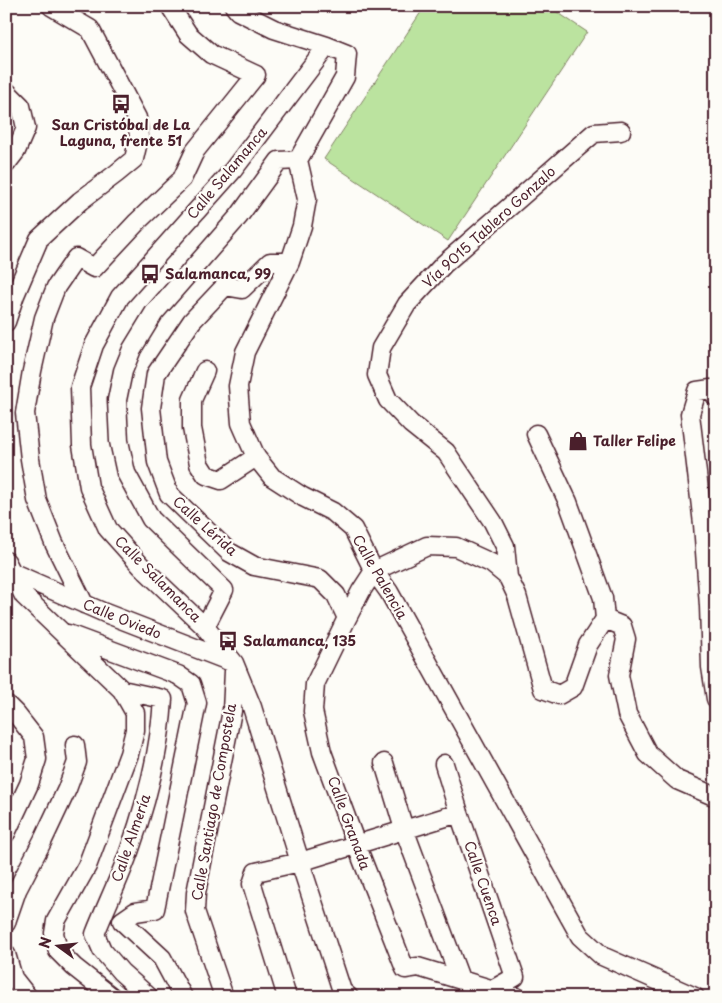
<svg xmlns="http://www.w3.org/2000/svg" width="722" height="1003" viewBox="0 0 722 1003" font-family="'Playpen Sans',sans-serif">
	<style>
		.pitch { fill: #bbe39f; stroke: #828165 }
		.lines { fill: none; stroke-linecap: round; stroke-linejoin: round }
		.minor-casing { stroke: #4a1f2b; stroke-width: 21 }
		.minor { stroke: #fdfcf7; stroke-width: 18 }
		.labels { text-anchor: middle; stroke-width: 4.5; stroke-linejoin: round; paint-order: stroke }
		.poi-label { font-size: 14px; font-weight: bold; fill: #4a1f2b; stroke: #fdfcf7; text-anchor: start }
		.street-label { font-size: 14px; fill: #4a1f2b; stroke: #fdfcf7 }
	</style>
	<rect width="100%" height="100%" fill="#fdfcf7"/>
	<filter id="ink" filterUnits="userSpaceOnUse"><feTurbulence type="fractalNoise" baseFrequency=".02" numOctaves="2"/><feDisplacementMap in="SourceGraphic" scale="10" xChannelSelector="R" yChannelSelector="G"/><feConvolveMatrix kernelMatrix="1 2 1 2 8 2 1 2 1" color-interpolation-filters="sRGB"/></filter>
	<g filter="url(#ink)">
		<path class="pitch" d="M425,6h123l39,26 -139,209 -124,-82z"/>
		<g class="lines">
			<defs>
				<path id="minor" d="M234,6l4,5 36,18 53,17 20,8 -2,23 -47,83 9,39 -5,27 -12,36 -45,90 -7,34 3,37 15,34 16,20 31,20 30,15 20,17 21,42 15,21 191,344 22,20 93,41
					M327,46l-94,124 -113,127 -26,48 -14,42 2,58 7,42 19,42 34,38 63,60 29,36 18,44 48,155 42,129 7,6
					M6,91l15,15 5,22 -10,23 -10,13
					M290,262h-20l-28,27 -17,-3 -33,35 -36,53 -5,34 6,54 12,32 60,58 25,14 66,13 16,16 11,23
					M6,322l9,-27 24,-56 41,-38 37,-28 17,-14 5,-22 -2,-19 -47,-89 -39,-23
					M205,371l-13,29v28l7,36 7,11 15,5 35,-23
					M716,397l-5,-8 -14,2 -7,23 13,110 6,82 2,61 5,32
					M6,561l18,35 98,94 13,23v17l-6,24 -42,112 -31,55 -2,12 4,18 16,16 38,30
					M374,571l53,-25 29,1 35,16 17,14 9,19 26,93 16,6 14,-8 15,-42 17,-26 -2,-21 -35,-96 -32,-68
					M374,571l-13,20 -14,27 -32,66 -2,27 9,41 34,92 49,125 13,-2 99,30
					M11,572l94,41 129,50
					M508,577l-3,-31 -12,-24 -47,-70 -35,-28 -23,-24 -11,-25 4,-27 26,-44 37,-40 150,-131 27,-2
					M84,604l-30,-61 -17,-43 -7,-41 -5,-46 7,-42 12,-53 12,-31 20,-29 18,10 43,-46 45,-43 13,-28 61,-76 -45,-21 -23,-20 -18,-28
					M605,619l17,7 4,13 -7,36 8,39 21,40 29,26 39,17
					M205,627l19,-37 -73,-71 -25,-46 -7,-32 -2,-41 6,-29 9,-22 22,-36 85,-97 40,-55 19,-1
					M68,634l110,41 13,9 6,19 -42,206 -20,3 -13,9 40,37 21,39
					M122,690l41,9c-3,51 -16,102 -33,150 -10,29 -24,57 -35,85l7,16 19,22 28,25
					M6,704l10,10 18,23 3,22 -8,25 -23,49
					M384,763l20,66 56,150
					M444,764l15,49 56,164 -23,13
					M6,923l1,-4 10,-29 26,-50 24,-51 10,-27 -2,-17
					M6,954l7,24 15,19
					M224,997l-29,-86 1,-18 36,-182 2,-40
					M287,997l-35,-113 4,-12 44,-10 159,-49"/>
			</defs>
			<use href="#minor" class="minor-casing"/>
			<use href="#minor" class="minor"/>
		</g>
	</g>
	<defs>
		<symbol id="bus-bare" viewBox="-9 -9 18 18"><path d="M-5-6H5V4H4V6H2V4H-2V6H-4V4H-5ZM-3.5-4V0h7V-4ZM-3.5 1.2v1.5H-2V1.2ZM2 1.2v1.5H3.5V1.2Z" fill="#4a1f2b" stroke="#fdfcf7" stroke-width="2.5" paint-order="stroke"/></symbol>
		<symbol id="shop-bare" viewBox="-9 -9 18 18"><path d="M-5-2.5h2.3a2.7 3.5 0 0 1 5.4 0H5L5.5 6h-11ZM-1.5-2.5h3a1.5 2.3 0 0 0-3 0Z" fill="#4a1f2b" stroke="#fdfcf7" stroke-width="2.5" paint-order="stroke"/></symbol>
	</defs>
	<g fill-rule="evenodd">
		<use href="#bus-bare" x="107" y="90" width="28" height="28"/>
		<use href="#bus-bare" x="136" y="260" width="28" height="28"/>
		<use href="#shop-bare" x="564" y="427" width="28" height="28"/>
		<use href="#bus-bare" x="214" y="627" width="28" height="28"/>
	</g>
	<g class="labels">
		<g class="poi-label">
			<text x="121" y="130" text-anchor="middle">San Cristóbal de La<tspan x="121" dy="16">Laguna, frente 51</tspan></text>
			<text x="165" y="279">Salamanca, 99</text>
			<text x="593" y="446">Taller Felipe</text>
			<text x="243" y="646">Salamanca, 135</text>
		</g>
		<g class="street-label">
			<text transform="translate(227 173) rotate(-50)" y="5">Calle Salamanca</text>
			<text transform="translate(489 227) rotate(-42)" y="5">Vía 9015 Tablero Gonzalo</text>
			<text transform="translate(205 526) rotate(42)" y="5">Calle Lérida</text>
			<text transform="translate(380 577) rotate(60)" y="5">Calle Palencia</text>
			<text transform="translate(158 579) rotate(45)" y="5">Calle Salamanca</text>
			<text transform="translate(122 619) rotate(22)" y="5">Calle Oviedo</text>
			<text transform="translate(214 802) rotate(-80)" y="5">Calle Santiago de Compostela</text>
			<text transform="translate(349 823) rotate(70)" y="5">Calle Granada</text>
			<text transform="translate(131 838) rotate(-71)" y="5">Calle Almería</text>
			<text transform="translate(483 883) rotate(71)" y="5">Calle Cuenca</text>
		</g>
	</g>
	<rect width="722" height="1003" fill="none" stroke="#fdfcf7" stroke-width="25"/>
	<rect x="12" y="12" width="697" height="978" fill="none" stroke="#4a1f2b" stroke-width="2" filter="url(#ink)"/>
	<g transform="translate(58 946) rotate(285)" stroke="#fdfcf7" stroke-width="4" paint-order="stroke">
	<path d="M0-4L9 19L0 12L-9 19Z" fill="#4a1f2b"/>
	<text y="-8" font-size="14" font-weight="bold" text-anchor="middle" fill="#4a1f2b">N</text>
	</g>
</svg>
